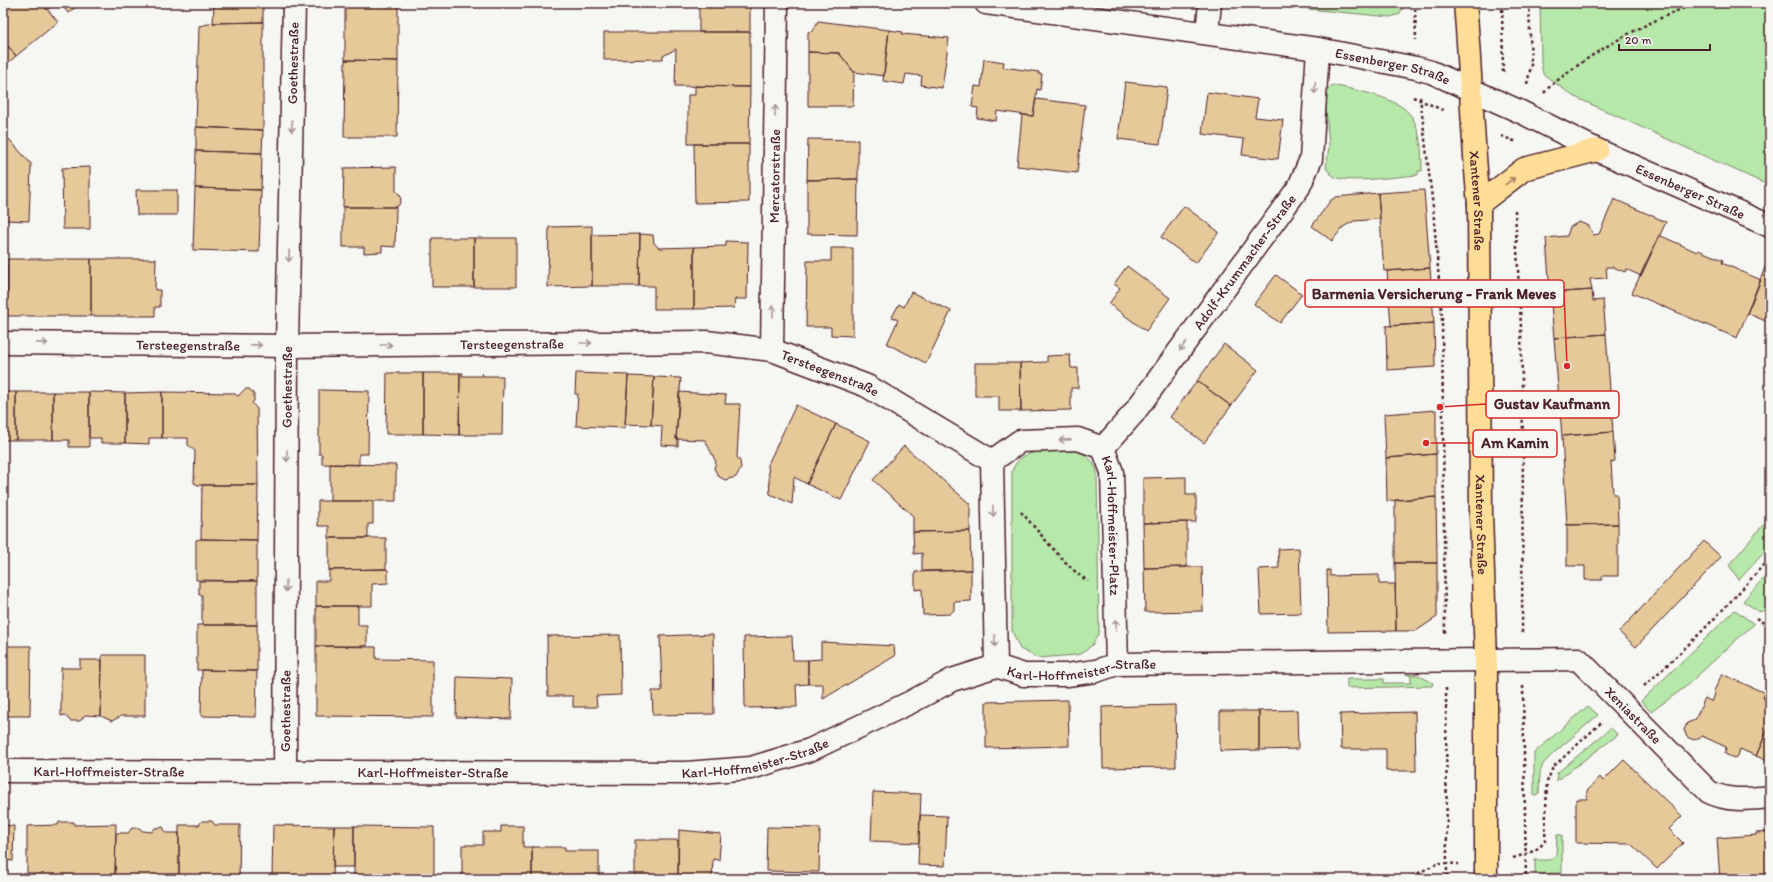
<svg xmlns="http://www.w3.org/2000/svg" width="1773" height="882" viewBox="0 0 1773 882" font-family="Itim,sans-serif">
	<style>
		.green { fill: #b5e8a9; stroke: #80846a }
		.building { fill: #e5c999; stroke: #4a1f2b }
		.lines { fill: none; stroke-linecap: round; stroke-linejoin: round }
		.minor-casing { stroke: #4a1f2b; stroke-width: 25 }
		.major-casing { stroke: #4a1f2b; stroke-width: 25 }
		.path { stroke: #4a1f2b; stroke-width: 2.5; stroke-dasharray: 3 3; stroke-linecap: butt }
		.minor { stroke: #f6f6f2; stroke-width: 22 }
		.major { stroke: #fede96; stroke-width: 22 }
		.oneway { stroke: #a99598 }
		.oneway2 { stroke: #a47e60 }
		.labels { text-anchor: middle; stroke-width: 3; stroke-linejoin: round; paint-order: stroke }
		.street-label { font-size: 14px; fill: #4a1f2b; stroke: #f6f6f2 }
		.leader { fill: none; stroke: #d62828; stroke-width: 1.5 }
		.callout-dot { fill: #d62828; stroke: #f6f6f2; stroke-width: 1.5 }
		.callout { fill: #f6f6f2; stroke: #d62828; stroke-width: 1.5 }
		.callout-label { font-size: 15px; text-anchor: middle; font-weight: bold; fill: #4a1f2b }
	</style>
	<rect width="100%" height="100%" fill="#f6f6f2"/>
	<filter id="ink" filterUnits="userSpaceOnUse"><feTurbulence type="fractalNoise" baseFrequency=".025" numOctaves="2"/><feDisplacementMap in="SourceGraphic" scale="8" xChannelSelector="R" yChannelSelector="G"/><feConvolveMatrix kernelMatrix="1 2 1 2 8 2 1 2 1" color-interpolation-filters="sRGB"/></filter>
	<g filter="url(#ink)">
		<path class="green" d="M1299,3h106l-5,11 -10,3 -82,-8z
			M1540,3h230v183l-197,-90 -30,-22 -2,-12z
			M1333,85c23,6 65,11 79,32 9,14 10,37 10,54h-4v4c-19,1 -67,9 -83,2 -4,-2 -6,-5 -9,-9l3,-22 -4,-51 4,-7z
			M1072,451c14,1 22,9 25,21l2,160 -6,12 -10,9 -7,2 -38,3 -18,-9 -8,-18v-160c9,-25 37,-19 60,-20z
			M1770,517v29l-31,34 -10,-15z
			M1770,571v37l-11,4 -16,-11z
			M1735,610l19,14 -70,64 -33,24 -10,-11z
			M1406,674l12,1 15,8 -1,3 -85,2v-9h37v4h27v-7z
			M1588,706l10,9 -43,37 -12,12 -3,9 -1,20 -5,3v-43z
			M1611,728l7,7 -62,46 1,-8z
			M1557,835h5v38l-27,1v-14h14l7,-5z"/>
		<path class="building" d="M3,3h39l16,19 -42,34 -13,-16z
			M42,3h13l-8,7z
			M60,3h21l-13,10z
			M214,3h49v19l-50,1z
			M345,3h53v58l-53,-1z
			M608,3h24l-12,5z
			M699,3h51v29h-51z
			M818,21l71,9 -5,46 -30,-4 -15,-19 -31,-1v-20l5,-1z
			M263,22v108l-67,-3 3,-101 14,-3z
			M889,30l14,2 -1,2 47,4 -7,50 -21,-3 1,-9 -16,-2 -2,10 -21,-3z
			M604,32h146v55l-75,-1 1,-37 -13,7v3l-59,1z
			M3,40l13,16 -13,11z
			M808,52l31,1 15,19 -1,34h-45z
			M984,59l20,3 -1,5 36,5 -1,2h4l-2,16 -3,-1 -4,27 -36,-5 -1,10 -19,-3 1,-10 -6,-1 3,-21 6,1z
			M345,60l53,1 -1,76h-53z
			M3,74l6,8 -6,6z
			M1125,82l42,5 -7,57 -42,-5z
			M695,86l55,1 -1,57h-61v-49h7z
			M1207,92l51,7 -3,18 28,3 -5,39 -36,-4 2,-16 -42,-5z
			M1036,99l49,6 -8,68 -60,-7 5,-51 11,1z
			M196,127l67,3 -1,23 -66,-2z
			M9,139l22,25 -2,57 -24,-1 2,-42 -4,1v-35z
			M808,139l50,1v39l-51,1z
			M694,144h55v58l-54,1z
			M196,151l66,2 -1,37 -66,-2z
			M90,167v62h-27l-1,-61z
			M396,167v24l4,4 1,5 -2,5 -3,2h-53l1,-39z
			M858,179l-1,56 -50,-1v-54z
			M195,188l66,2 -2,62 -66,-2z
			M136,190h41v25h-40z
			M1424,190l6,78 -46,3 -6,-78z
			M1378,193l2,26 -26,2 -11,6 -11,14 -20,-15 19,-26 5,-3z
			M1614,199l52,23 -25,54 -15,-7 -1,3 -12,-5h-7l1,11 -17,1 2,11 -42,3 -4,-55 21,-2 3,-9 9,-5 10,4 4,9 6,-1z
			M1184,206l35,26 -23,31 -35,-26z
			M343,207h53l-1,40 -13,-1v6l-18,1v-6h-21z
			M592,226v60l-44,1 1,-60z
			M640,234l-1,52h-47v-51z
			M640,234l13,1 1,8 5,5 35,-1v62h-40v-23h-15z
			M1659,235l38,17 1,-2 25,10 -1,3 39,17 -24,58 -105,-45z
			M432,238h42v49h-42z
			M474,238h42v49h-42z
			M726,241l22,1 -1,57h-12l-1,9 -40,1v-62l32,-1z
			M831,248h22v88l-22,-1v-8h-25l1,-66h24z
			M7,259h84v57h-84z
			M91,259h65l-1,31h5v17h-5v9h-64z
			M3,265h4v51h-4z
			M1766,265l4,2v56l-23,-10z
			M1127,266l43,32 -24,33 -37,-27 11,-16 -6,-4z
			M1430,268l4,55 -43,3 -4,-55z
			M1276,275l26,19 -22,29 -26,-19z
			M1592,290l1,11 10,-1 3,34 -52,4 -4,-45z
			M911,292l40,19 -25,52 -39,-19 11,-24 -6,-3 7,-13 5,3z
			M1434,323l1,44 -48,3 -1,-44z
			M1606,334l7,98 -51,4 -8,-98z
			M1224,344l34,26 -27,36 -34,-25z
			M1070,355l1,13h7v20h-7v22l-50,1 -1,-48 27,-1v-6z
			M975,363h45l1,48h-22v-15h-24z
			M387,373h36v61h-37z
			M423,373h37l-1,62 -36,-1z
			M460,373h3l-1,3h20v-3l1,3h20l-1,59h-43z
			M576,373l52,2 -3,53 -49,-2 2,-32h-3z
			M628,376l26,1 -3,48 -26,-1z
			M654,377l27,1 -5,61h2v7l-17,-1 1,-19 -11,-1z
			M1197,381l34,25 -27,37 -34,-26z
			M245,389h4l5,4v8l-2,2 5,6 1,76h-60l-4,-2 1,-32 -7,-6v-7h-26v-46l71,1 5,3z
			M319,390l50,1 -1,63h-9v11l-37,-1v-10h-3z
			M3,392h13v48h-13z
			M16,392h37v48h-37z
			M53,392h36v55h-20v-7h-16z
			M89,392l36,1v50h-24v-5h-12z
			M162,392v46h-13v6l-24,-1v-50z
			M679,392l47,3 -1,9h15l-3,53 3,4 1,7 -5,9 -11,3 -7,-4 -4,-8 2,-6 -11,-22 -29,-1z
			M796,405l40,19 -29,60 -13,-7 -2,27 -22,-10 -2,-30z
			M1436,410v44l-50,4 -2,-44z
			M836,424l34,17 -29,59 -34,-16z
			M1613,432l2,29 -4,1 2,32h4l1,30 -51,1 -5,-89z
			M904,446l66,58v27l-57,1v-16l-40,-36z
			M1436,454v43l-49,4 -1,-43z
			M330,464l66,1v36h-66z
			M1186,477v18h10v27l-53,1v-45z
			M202,485h56l-1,55 -56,-1z
			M1436,497l1,66h-42v-63z
			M318,501h55v23h-5v14h-39v-12h-11z
			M1187,522v45l-43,1 -1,-45z
			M1618,524v52h-16v4h-17v-14h-18v-41z
			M970,531l1,39 -49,1v-18l-8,1 -1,-22z
			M329,538h57v31l-57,1z
			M201,539l56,1v41l-61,-1v-40z
			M1704,541l17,16 -85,90 -17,-15z
			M1299,548l2,65 -40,1 -2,-45 20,-1 -1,-19z
			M1395,563h42v54l-21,14h-20z
			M1187,567h15l1,44 -58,1 -1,-44z
			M386,569l2,1v13l-16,1v22h-56v-25h13v-11z
			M971,570v31l-17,1v8l-4,4 -27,1 -1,-26 -7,1v-18z
			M1327,570h3v6l49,-1v9h16l1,47 -68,1z
			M199,581h58v44h-55v-30h-3z
			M316,606h42v19h9v21h-51z
			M197,625h60v46l-60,-1z
			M713,634l1,80 -61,1 -1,-24h10l-2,-55z
			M620,635l1,60 -25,1 1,11h-24v-11h-25l-1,-60z
			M792,636l1,24h15v24l-12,1 1,22 -52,1 -1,-71z
			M821,642l73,4 1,10 -72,43v-15h-15v-24l13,-1z
			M3,646h28l-1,70h-27z
			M316,646l60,1v12l57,1v57l-117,-1z
			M102,655h43v61h-24l-9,5 -11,-5z
			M80,660h22l-1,56 -16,-1 -5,6h-10l-5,-6 -4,1v-48h19z
			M202,670l55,1 -1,46 -55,-1z
			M1722,674l43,19 -2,5 7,3v23l-14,32 -16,-7 -2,7 -4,2 -9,-4 1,-7 -24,-11 -8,4 -7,-3 -3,-7 3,-7 8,-3 10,-22 7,4 3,-8 -2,-1z
			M457,677l55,2 -1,40 -55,-2z
			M1068,700l1,46 -83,2v-46z
			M1175,705l1,62 -73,1 -1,-61z
			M1297,710l1,39 -39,1v-39z
			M1220,711h39v39l-39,1z
			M1415,712l1,59h-30v-22h-45l-1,-35z
			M1770,724v38l-14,-6z
			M1624,760l58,56 -13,13 14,14 -26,26 -26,-25 -55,-1v-44h11v-8l13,-14 3,4z
			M873,792l48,2 -2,49 -48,-2z
			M920,815l27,1 -2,50 -27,-1z
			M202,821h10l3,4h25l-1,54h-60v-54h20z
			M59,822h15v3l42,-1 -1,55h-83v-6h-5v-47l31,-1z
			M3,825l11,1 -1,35 -10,-1z
			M273,825l61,1 -1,53h-61z
			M334,826h20v41h-21z
			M354,826l80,1v52h-80z
			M501,826h22v21h9v32h-70v-34h21v-13h18z
			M163,827l3,6h13v46h-64l1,-46h12l4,-5h7l4,3 9,1 3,-4z
			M767,827l53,1 -1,44 -53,-1z
			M679,830l42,4 -2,26 -6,-1 -1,20h-34z
			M1770,832v47h-50l-3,-41 39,-3v-2z
			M635,840h43v39h-43z
			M532,847h33v4h34v28h-67z"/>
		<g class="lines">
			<defs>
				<g id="minor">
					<path id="s1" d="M986,3l332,46 98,19 15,4 90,40 76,38 173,76"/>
					<path d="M1207,33l3,-30"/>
					<path id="s2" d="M3,343l284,3 419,-4 66,8 95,36 125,75"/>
					<path id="s3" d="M772,350l5,-347"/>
					<path id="s4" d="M1103,448l30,-34 166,-227 12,-28 7,-110"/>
					<path id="s5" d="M996,666l-4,-205 28,-20 58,-2 25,9 9,24 5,192"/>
					<path id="s6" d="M3,771l683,2 65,-5 59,-18 101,-48 41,-22 44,-14 28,9h43l29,-4 21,-7 461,-5 131,133c21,10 39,7 61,5"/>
					<path id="s7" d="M285,772l2,-426 7,-343"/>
				</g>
				<g id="major">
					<path id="s8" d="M1465,3c6,67 7,134 14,201l2,311 5,145v219"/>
					<path d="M1479,204l45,-35 73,-19"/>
				</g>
			</defs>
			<use href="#minor" class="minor-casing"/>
			<use href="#major" class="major-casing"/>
			<path class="path" d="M1415,3l1,37
				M1502,3l1,71
				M1527,84l4,-18 -2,-63
				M1544,93c7,-9 17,-15 26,-22 39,-29 82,-51 127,-68
				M1413,97l32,14
				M1420,97l13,110 9,111 3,315
				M1501,136l16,6
				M1515,210l6,117 2,113 -1,193
				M1021,512c17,18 47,58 67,69
				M1756,618l14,9
				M1523,686l3,193
				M1644,686c45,-40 87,-83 126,-129
				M1446,688l1,191
				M1513,858c13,-4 24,-6 32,-17l2,-59 6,-15 49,-45
				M1407,879l31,-16 21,1"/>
			<use href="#minor" class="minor"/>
			<use href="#major" class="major"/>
		</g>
		<defs><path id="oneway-shaft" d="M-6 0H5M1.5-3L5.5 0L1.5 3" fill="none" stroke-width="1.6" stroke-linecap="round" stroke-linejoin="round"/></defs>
		<g class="oneway">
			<use href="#oneway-shaft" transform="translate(1315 88) rotate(93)"/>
			<use href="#oneway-shaft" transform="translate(775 111) rotate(-89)"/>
			<use href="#oneway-shaft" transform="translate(292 126) rotate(91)"/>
			<use href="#oneway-shaft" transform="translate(289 256) rotate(91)"/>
			<use href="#oneway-shaft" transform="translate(773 311) rotate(-89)"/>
			<use href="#oneway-shaft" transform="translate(42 343) rotate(1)"/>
			<use href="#oneway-shaft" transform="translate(586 343)"/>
			<use href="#oneway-shaft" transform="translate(256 345) rotate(1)"/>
			<use href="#oneway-shaft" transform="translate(386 345)"/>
			<use href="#oneway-shaft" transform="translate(1183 346) rotate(126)"/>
			<use href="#oneway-shaft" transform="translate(1065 440) rotate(178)"/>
			<use href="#oneway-shaft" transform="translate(287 456) rotate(90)"/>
			<use href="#oneway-shaft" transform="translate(993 511) rotate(89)"/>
			<use href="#oneway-shaft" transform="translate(286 586) rotate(90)"/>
			<use href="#oneway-shaft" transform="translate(1116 625) rotate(-91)"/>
			<use href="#oneway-shaft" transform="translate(995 641) rotate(89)"/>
		</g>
		<use class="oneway2" href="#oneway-shaft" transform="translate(1510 181) rotate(-37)"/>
	</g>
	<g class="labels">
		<g class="street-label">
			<text dy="5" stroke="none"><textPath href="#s7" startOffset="709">Goethestraße</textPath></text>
			<text dy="5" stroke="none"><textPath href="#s1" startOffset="412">Essenberger Straße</textPath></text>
			<text dy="5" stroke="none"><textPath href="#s3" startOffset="174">Mercatorstraße</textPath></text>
			<text dy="5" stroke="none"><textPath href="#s1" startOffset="736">Essenberger Straße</textPath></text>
			<text dy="5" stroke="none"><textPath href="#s8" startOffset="198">Xantener Straße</textPath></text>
			<text dy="5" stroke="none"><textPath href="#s4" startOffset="234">Adolf-Krummacher-Straße</textPath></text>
			<text dy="5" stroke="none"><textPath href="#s2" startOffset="509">Tersteegenstraße</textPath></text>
			<text dy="5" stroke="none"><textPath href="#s2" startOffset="185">Tersteegenstraße</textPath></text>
			<text dy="5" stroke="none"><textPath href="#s2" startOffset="832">Tersteegenstraße</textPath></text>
			<text dy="5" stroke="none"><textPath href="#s7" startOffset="385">Goethestraße</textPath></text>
			<text dy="5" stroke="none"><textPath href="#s8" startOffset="522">Xantener Straße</textPath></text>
			<text dy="5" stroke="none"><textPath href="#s5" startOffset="403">Karl-Hoffmeister-Platz</textPath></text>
			<text dy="5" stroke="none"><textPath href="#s6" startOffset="1102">Karl-Hoffmeister-Straße</textPath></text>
			<text dy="5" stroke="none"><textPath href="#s7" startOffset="61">Goethestraße</textPath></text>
			<text dy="5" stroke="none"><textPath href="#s6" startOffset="1678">Xeniastraße</textPath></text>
			<text dy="5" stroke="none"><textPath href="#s6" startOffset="754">Karl-Hoffmeister-Straße</textPath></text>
			<text dy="5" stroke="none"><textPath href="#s6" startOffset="106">Karl-Hoffmeister-Straße</textPath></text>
			<text dy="5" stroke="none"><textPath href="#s6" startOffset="430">Karl-Hoffmeister-Straße</textPath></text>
		</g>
	</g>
	<path class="leader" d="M1567 366L1564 293M1440 407L1486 404M1426 443L1473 443"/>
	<g class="callout-dot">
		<circle cx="1567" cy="366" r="4"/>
		<circle cx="1440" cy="407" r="4"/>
		<circle cx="1426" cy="443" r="4"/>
	</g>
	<g class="callout">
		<rect x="1305" y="280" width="259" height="27" rx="4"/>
		<rect x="1486" y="391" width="133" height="27" rx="4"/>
		<rect x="1473" y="430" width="84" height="27" rx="4"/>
	</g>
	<g class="callout-label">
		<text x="1434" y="299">Barmenia Versicherung - Frank Meves</text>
		<text x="1552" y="409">Gustav Kaufmann</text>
		<text x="1515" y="448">Am Kamin</text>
	</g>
	<rect width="1773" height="882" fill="none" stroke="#f6f6f2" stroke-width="16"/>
	<rect x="8" y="8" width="1757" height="866" fill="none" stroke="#4a1f2b" stroke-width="1.5" filter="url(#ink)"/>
	<path d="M1619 44v6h91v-6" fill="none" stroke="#4a1f2b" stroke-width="2"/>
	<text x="1625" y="44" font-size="12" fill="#4a1f2b" stroke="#f6f6f2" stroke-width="3" paint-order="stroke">20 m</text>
</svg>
